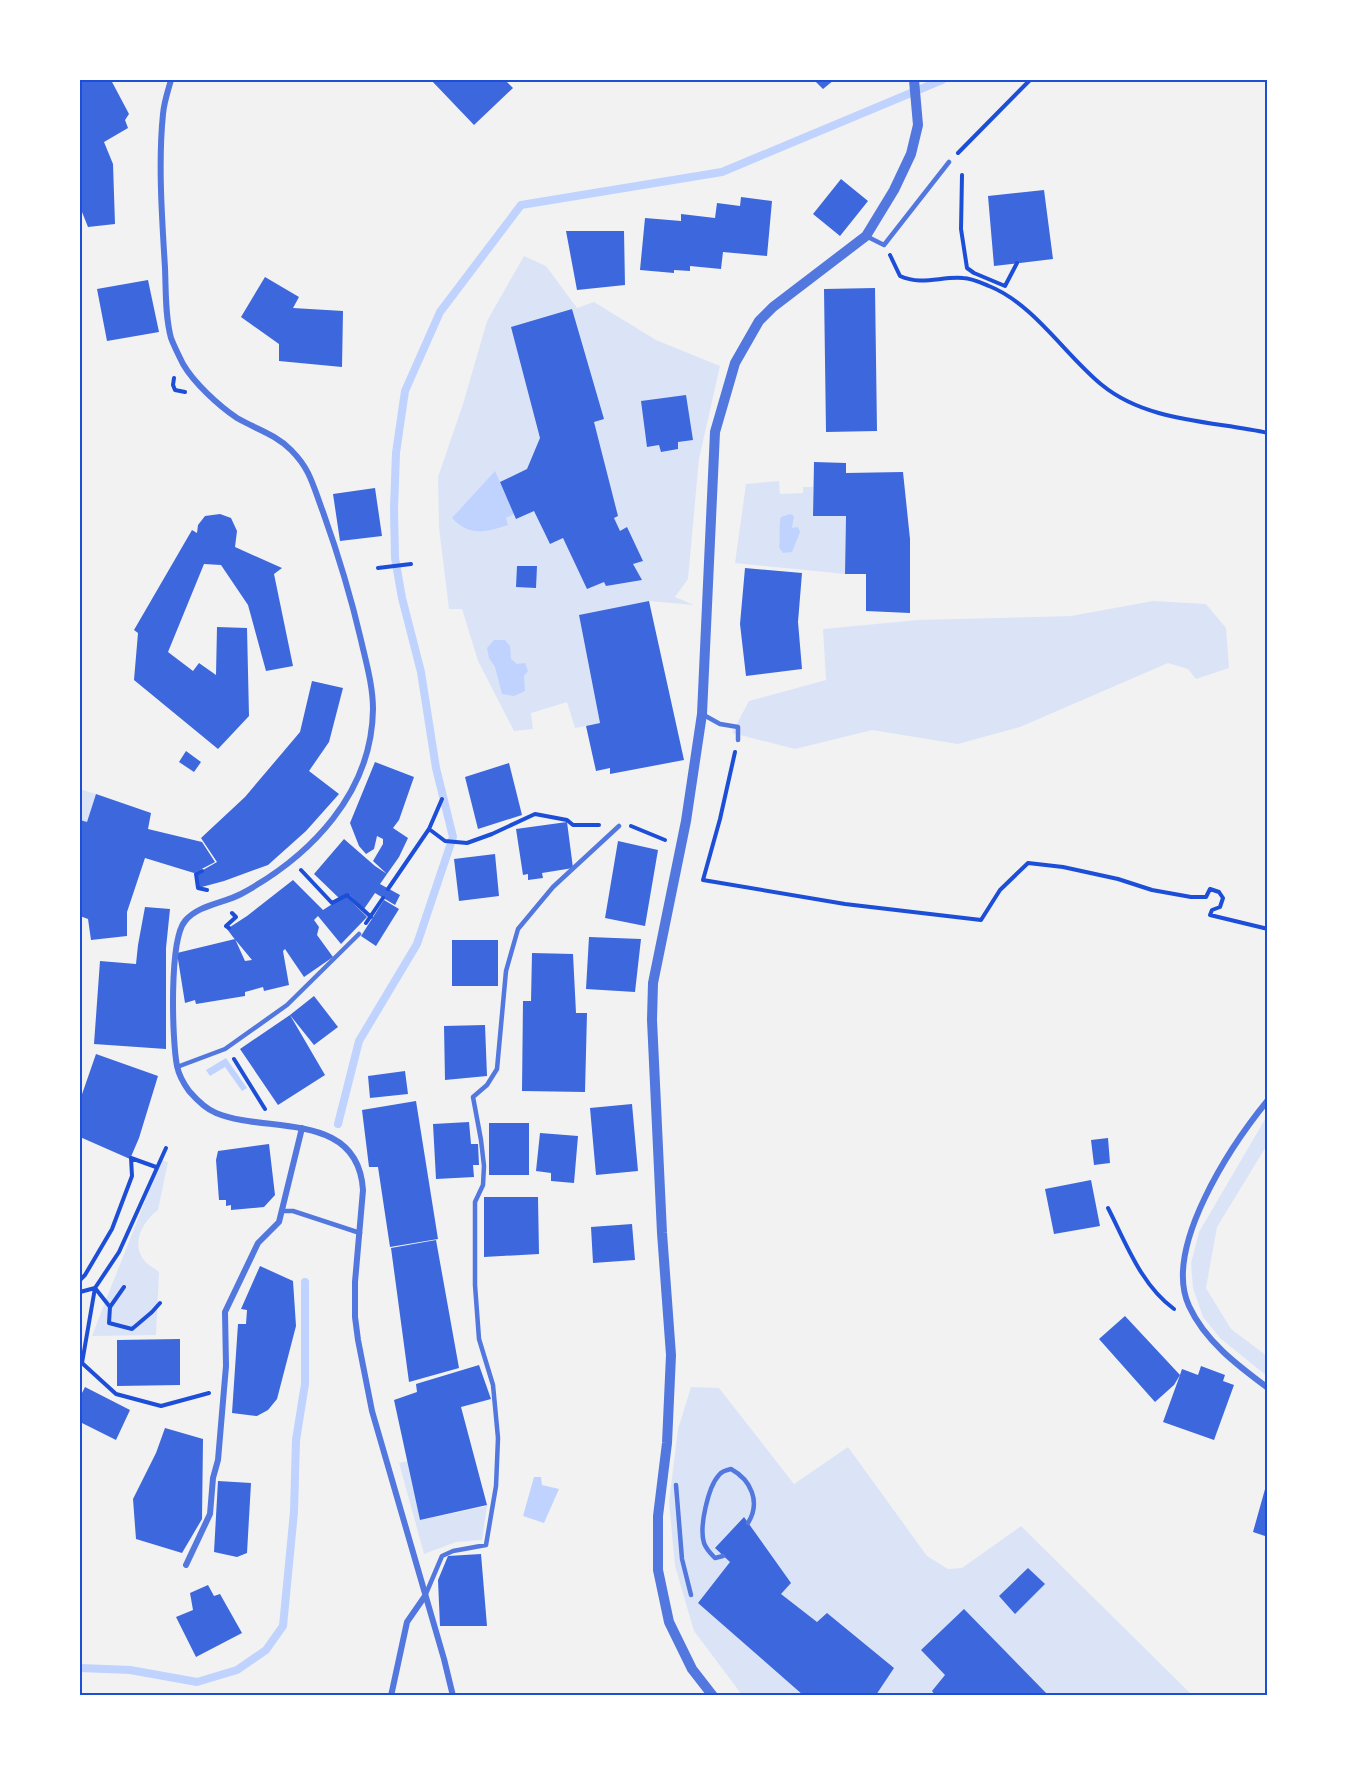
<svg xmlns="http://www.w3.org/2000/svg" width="1347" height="1775" viewBox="0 0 1347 1775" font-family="'DejaVu Sans',sans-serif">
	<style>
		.green { fill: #dbe4f7 }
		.water { fill: #bfd3fe }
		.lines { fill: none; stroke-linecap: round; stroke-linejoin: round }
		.stream { stroke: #bfd3fe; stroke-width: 8 }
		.building { fill: #3d67dc }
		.path { stroke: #1d4ed8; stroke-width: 4 }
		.service { stroke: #5277de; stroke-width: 4.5 }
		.minor { stroke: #5277de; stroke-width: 6 }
		.tertiary { stroke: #5277de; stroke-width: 10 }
		.neatline { fill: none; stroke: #1d4ed8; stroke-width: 2 }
	</style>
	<rect width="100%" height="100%" fill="#f2f2f2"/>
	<path class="green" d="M524,256l22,10 31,42 17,-6 62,38 64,26 -21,93 -11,120 -13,18 19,8 -45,-4 -70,15 21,107 -25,5 -8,-26 -36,11 2,16 -19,2 -36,-70 -16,-52h-13l-10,-81 -1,-51 25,-73 24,-83z
		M779,481l1,13 23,-1v-6h10v29h33l-1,58 -110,-11 11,-79z
		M1153,601l53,3 20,24 3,40 -33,11 -8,-10 -20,-6 -148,64 -62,17 -86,-14 -77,19 -63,-16 17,-32 77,-21 -3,-51 95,-9 153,-4z
		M80,789l16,5 -9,28 -7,-2z
		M1267,1116v29l-50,82 -11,61 25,41 36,27v20l-47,-38 -17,-21 -10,-29 -2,-25 8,-31z
		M160,1160l8,2 -10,48c-14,10 -28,33 -14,50 3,5 11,8 15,12l-3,63 -64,1c22,-59 47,-116 68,-176z
		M691,1387l28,1 75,96 54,-37 79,109 21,13 14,-1 59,-42 171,169h-450l-48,-64 -19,-65 -6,-64 9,-73z
		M408,1461l13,59 66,-14 -5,34 -26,2 -32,12 -25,-91z"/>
	<path class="water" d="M495,471l19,43 -8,4 2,7c-23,7 -38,12 -56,-7z
		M790,514l4,2 -2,12 6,-1 2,5 -8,20 -9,1 -4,-6c2,-9 -1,-21 2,-30z
		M494,640h11l5,6 1,13 6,5 8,-1 3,8 -4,5 1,15 -11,5 -12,-2 -7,-27 -6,-9 -2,-10z
		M226,1058l21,30 -5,3 -17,-24 -15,9 -4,-6z
		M534,1477h7l1,8 17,4 -15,34 -21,-7z"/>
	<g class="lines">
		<path class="stream" d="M338,1124l21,-83 58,-97 36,-107 -17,-69 -15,-96 -19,-74 -7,-40 -1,-49 2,-56 9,-62 35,-79 81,-107 201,-33 220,-92
			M80,1668l50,2 67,12 40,-12 29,-20 17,-24 11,-114 2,-72 9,-56v-102"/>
	</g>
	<path class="building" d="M80,80h31l18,34 -4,6 3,8 -24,14 9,22 2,60 -27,3 -8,-20z
		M431,80h74l8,8 -39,37z
		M814,80h20l-11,9z
		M841,179l27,22 -28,35 -27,-22z
		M1044,190l9,69 -59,7 -6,-70z
		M741,197l31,4 -5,55 -44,-4 -2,17 -31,-3v5l-16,-1v3l-34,-3 5,-52 36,3v-7l34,4 2,-15 23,3z
		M566,231h58l1,54 -48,5z
		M265,277l34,20 -6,11 50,3 -1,56 -63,-6v-17l-38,-27z
		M148,280l11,52 -52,9 -10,-52z
		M875,288l2,143 -51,1 -2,-143z
		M572,309l32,110 -10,3 24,94 -4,2 6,13 7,-4 16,34 -10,3 9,16 -36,6 -2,-4 -17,7 -24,-51 -13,6 -16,-33 -18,8 -16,-37 27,-13 13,-31 -29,-111z
		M686,395l7,45 -15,2v7l-17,3 -2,-7 -12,2 -6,-46z
		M814,462l32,1v10l57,-1 7,67v74l-44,-2v-37h-21l1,-58h-33z
		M375,488l7,48 -42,5 -7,-47z
		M220,514l11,4 6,13 -2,16 47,21 -8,6 19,92 -27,5 -18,-66 -27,-40 -17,-1 -36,88 25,19 6,-8 17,12 1,-48 30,1 2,88 -31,33 -84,-69 4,-47 -4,-3 58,-100 5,3 1,-8 7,-9z
		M517,566h20l-1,22 -20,-1z
		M745,568l57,5 -4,49 4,47 -56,7 -6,-52z
		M649,601l35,159 -74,14v-6l-14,3 -10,-45 14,-3 -21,-108z
		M312,681l31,7 -14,54 -20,29 30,23 -33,37 -38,34 -44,16 -26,7 -2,-14 21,-12 -16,-24 44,-41 55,-65z
		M186,751l15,11 -7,10 -15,-10z
		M375,762l39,15 -15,43 -6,8 15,10 -9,19 -12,17 -14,-13 10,-17v-5l-6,-3 -3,13 -8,5 -7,-8 -9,-23z
		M509,763l13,52 -44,14 -13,-52z
		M96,794l55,19 -3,16 54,13 13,20 -21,11 -49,-15 -18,54v24l-36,4 -3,-21 -8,-3v-96l7,2z
		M567,822l6,46 -31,5 1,5 -15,2v-6l-5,1 -7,-46z
		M344,839l31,27 12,8 -7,10 20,11 -5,10 -20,-12 -11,16 -14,-14 -2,3 19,19 -26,27 -23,-28 -4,4 5,7 -2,8 16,22 -29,20 -19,-28 -2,2 6,34 -25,6 -1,-4 -18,5v4l-49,8 -1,-4 -10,3 -8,-50 58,-14 10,22 7,-1 -19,-23 -6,-8 20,-13 46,-36 30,30 17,-11 -26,-25z
		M618,841l40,9 -13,76 -40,-8z
		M495,854l4,42 -40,5 -5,-42z
		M384,900l15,9 -23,37 -15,-10z
		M145,907l25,2 -4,39v101l-72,-5 6,-83 36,3 2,-19z
		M589,937l52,2 -6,53 -49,-3z
		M452,940h46v46h-46z
		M532,953l41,1 3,59h11l-2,79 -63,-1 1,-90h8z
		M314,996l24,31 -24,18 -24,-30z
		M290,1015l35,60 -47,30 -38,-56z
		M485,1025l2,51 -42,4 -1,-54z
		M96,1054l62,22 -19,62 -9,21 -50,-22v-37z
		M405,1071l3,23 -38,4 -2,-22z
		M416,1101l22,138 -48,8 -12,-80h-9l-7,-57z
		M632,1104l6,67 -42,4 -6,-67z
		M469,1122l2,22h7l1,21h-6l1,12 -38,2 -3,-55z
		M489,1123h40v52h-40z
		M540,1133l38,3 -4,47 -23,-2v-8l-15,-2z
		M1108,1138l2,25 -16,2 -3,-25z
		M269,1144l6,51 -11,12 -33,3v-5l-5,1v-6h-7l-3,-40 2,-9z
		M1091,1180l9,46 -46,8 -9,-45z
		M484,1197h54l1,57 -55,3z
		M632,1224l3,36 -42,3 -2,-36z
		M436,1240l23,128 -50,14 -18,-134z
		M260,1266l33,15 3,45 -19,73 -9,11 -11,6 -25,-3 6,-89h8l1,-14 -6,-1z
		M1125,1316l55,59 2,-6 16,6 3,-9 24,9 -2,6 11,4 -20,55 -51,-18 17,-47 -6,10 -19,17 -56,-63z
		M180,1339v46l-63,1v-46z
		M479,1365l12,34 -30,8 26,98 -67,15 -26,-120 23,-8 -1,-8z
		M85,1387l45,23 -14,30 -36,-18v-25z
		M165,1428l38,11 -1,80 -20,34 -46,-14 -3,-40 23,-46z
		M218,1481l33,2 -4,70 -10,4 -23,-5z
		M1267,1482h1v55l-15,-5z
		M744,1517l47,66 -10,11 36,28 10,-9 67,55 -18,27h-73l-105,-92 32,-41 -15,-14z
		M481,1554l6,72h-47l-2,-46 10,-24z
		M1028,1568l17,16 -30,30 -16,-18z
		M208,1585l6,11 6,-2 22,39 -46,24 -20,-40 17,-7 -3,-17z
		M964,1609l84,86h-113l-3,-4 13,-16 -24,-25z"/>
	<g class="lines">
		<path class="path" d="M958,153l72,-73
			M962,175l-1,54 6,39 7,5 31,13 12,-23
			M890,255l10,21c22,10 41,0 63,2 8,0 19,5 26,8 45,18 76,69 113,99 45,37 111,36 166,48
			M174,378l-1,7 2,5 10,2
			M378,568l33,-4
			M735,752l-15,67 -17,61 142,24 136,16 19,-30 28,-27 35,4 55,12 34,11 39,7h15l4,-8 9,3 4,6 -3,9 -8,3 -2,5 58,14
			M631,826l34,14
			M429,829l13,-30
			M301,870l31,33 15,-8 24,22
			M202,871l-6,3 2,14 9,2
			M388,889l41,-60 16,12 22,2 25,-9 43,-20 32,6 6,5h26
			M366,923l17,-25
			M229,928l-3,-2 10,-9 -4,-4
			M234,1059l31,50
			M166,1148l-47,104 -24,36 -13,75 34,31 45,12 48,-13
			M1108,1208c18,35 33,77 66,101
			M80,1280l5,-5 27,-46 20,-53 -1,-18 25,9
			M80,1292l15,-4 15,19 -1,16 23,6 20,-17 8,-9
			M110,1307l14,-20"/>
		<path class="service" d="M866,236l18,9 65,-83
			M702,714l18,10 18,3v13
			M177,1067l48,-18 62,-44 72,-71
			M282,1211h11l67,22
			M676,1485l6,74 9,36
			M723,1556l-8,2c-5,-5 -9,-9 -11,-15 -5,-16 4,-56 15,-68 3,-4 7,-5 12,-6 20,11 30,33 17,54
			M425,1596l17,-40 11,-5 33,-6 10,-59 2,-48 -5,-53 -14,-46 -4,-54v-83l8,-17 1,-19 -3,-26 -8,-43 14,-12 10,-16 9,-98 12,-42 35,-42 66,-61"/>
		<path class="minor" d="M171,80c-3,11 -7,22 -8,34 -5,49 -1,104 2,154 1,23 0,48 6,70 3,8 8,18 12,26 11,19 36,42 54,54 19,11 38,16 54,32 6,6 13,15 17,23 6,12 10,26 15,39 15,42 28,85 38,128 5,22 12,46 12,69 -1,84 -62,147 -132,185 -17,9 -43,11 -56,27 -16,19 -13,119 -8,145 2,10 7,18 12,25 7,8 17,18 27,22 51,21 142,-3 147,77l-8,92v35l3,23 14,71 72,248 9,37
			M1268,1100c-36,44 -106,148 -79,206 16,35 48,59 79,82
			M186,1565l24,-51 3,-36 5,-18 8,-94 -1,-54 33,-69 21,-21 23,-94
			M391,1696l16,-74 18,-26"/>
		<path class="tertiary" d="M713,1696l-21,-27 -23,-47 -11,-52v-54l9,-73 4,-88 -9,-122 -10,-213 1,-37 33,-162 16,-107 13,-282 20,-69 24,-42 14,-14 93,-71 28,-46 17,-36 7,-29 -4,-45"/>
	</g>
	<rect width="1347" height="1775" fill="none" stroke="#ffffff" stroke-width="162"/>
	<rect x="81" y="81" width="1185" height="1613" class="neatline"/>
</svg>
